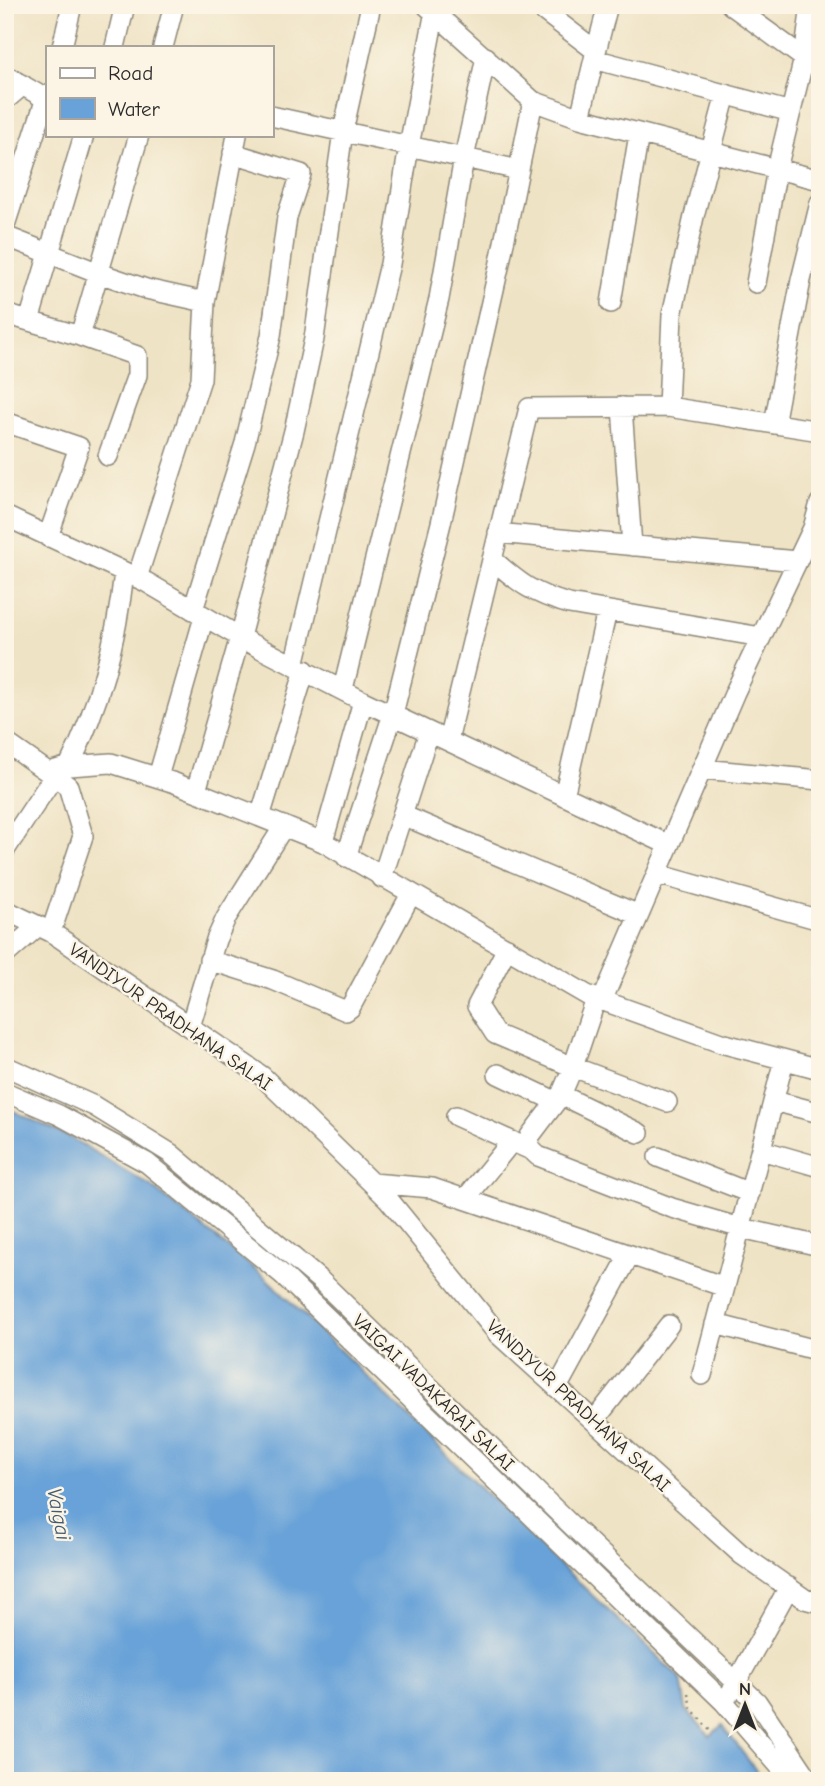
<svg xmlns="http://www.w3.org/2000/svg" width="825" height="1786" viewBox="0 0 825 1786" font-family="'Comic Neue',sans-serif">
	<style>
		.water { fill: #68a2d8; stroke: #4a6682; stroke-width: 2 }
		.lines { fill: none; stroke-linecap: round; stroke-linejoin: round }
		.minor-casing { stroke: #8d8778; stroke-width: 22 }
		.path { stroke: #8d8778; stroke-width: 2.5; stroke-dasharray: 2 5; stroke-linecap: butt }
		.minor { stroke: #fff; stroke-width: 19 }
		.labels { text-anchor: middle; stroke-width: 5; stroke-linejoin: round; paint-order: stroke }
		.street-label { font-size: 19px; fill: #2b2b2b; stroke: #fcf5e5 }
		.water-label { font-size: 21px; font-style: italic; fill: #435b70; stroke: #fcf5e5 }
	</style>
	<rect width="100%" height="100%" fill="#fcf5e5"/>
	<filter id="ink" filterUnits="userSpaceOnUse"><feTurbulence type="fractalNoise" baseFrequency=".0143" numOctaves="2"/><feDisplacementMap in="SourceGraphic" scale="14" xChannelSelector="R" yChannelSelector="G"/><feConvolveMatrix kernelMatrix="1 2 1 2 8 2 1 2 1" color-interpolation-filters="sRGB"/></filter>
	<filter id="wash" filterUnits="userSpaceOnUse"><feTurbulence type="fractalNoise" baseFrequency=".00686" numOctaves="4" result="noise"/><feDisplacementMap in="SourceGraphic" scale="28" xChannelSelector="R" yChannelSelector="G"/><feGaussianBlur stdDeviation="1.57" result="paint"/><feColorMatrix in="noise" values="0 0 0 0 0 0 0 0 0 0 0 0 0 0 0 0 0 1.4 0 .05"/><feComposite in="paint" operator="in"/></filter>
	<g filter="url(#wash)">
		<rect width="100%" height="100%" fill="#efe3c5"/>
		<path class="water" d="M5,1107l66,31 80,48 115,92 272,266 143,135 5,30 24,27 12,-11 42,56h-759z"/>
	</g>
	<g filter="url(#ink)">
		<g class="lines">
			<defs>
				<path id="minor" d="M536,5l60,46
					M731,5l73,53
					M427,6l106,95
					M62,47l10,-42
					M115,47l10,-42
					M163,47l11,-42
					M594,59l14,-54
					M5,75l41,24
					M5,96l4,1 14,-12
					M271,116l248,54
					M580,118l14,-59 197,53
					M5,225l42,-130
					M5,236l94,37 47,16 59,13
					M756,283l21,-114 27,-111 7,-53
					M611,303l28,-169
					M5,314l75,22 59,-201
					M29,321l55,-186
					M80,336l57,20v19l-29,81
					M622,407l10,139
					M668,407l4,-92 23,-103 31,-118
					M5,422l74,25 -31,90
					M774,424l27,-144 19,-77
					M5,516l141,66 104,61 113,58 85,40 81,-333 139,-1 152,24
					M498,533l299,28
					M492,559c27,24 41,35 77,45l192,33
					M137,578l64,-199 4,-77 32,-167
					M193,610l52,-167 26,-107 16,-119 14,-43 -68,-21
					M294,665l96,-401 19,-118 26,-135
					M343,689l96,-390 25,-141 22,-101
					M448,741l221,104
					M5,742l63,44 15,50 -32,96 211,144 127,124 109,134 244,221 63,44 15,4
					M69,766c30,-60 48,-127 55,-194
					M702,769l118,11
					M49,772l20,-6 42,-3 64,20 148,59 264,153 134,48 99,26
					M158,777l46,-160
					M196,791l44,-154 54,-206 20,-92 29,-208 28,-126
					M564,796l43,-185
					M402,815l237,100
					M260,817l45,-147
					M323,842l40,-141
					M5,850l49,-74
					M346,857l47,-143 48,-191 58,-256 34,-166 47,17 240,62
					M657,874l163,46
					M382,878l47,-146
					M5,910l46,22
					M507,948l-30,58 18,28 78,33 94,35
					M5,955l33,-29
					M209,960l64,20 73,31 4,-3 61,-114
					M596,999l-23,68 -12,28 -31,41c-2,10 1,14 8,20l134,52 69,20 79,18
					M602,1001l133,-309 78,-164 7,-25
					M190,1027l26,-87 10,-22 58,-92
					M5,1066l89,40 76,47 151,128 247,241 189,180 53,79
					M498,1074l57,27
					M5,1092l54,23 88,48 136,112 441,427 58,67 6,12
					M561,1095l78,38
					M774,1101l46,12
					M456,1116l75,34
					M761,1150l59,17
					M658,1157l92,36
					M372,1183l60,5 293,99
					M466,1198l46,-57
					M715,1324l105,27
					M702,1375l82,-315
					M557,1388l72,-132
					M594,1421l75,-96
					M731,1692l58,-105"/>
			</defs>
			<use href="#minor" class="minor-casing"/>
			<path class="path" d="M688,1693l3,15 20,24"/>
			<use href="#minor" class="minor"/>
		</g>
	</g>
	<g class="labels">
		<g class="street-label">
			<text transform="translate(171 1016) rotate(35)" y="7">VANDIYUR PRADHANA SALAI</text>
			<text transform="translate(434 1392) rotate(44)" y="7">VAIGAI VADAKARAI SALAI</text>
			<text transform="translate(579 1405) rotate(43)" y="7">VANDIYUR PRADHANA SALAI</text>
		</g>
		<g class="water-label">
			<text transform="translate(59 1514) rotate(79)" y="7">Vaigai</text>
		</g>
	</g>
	<rect width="825" height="1786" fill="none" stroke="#fcf5e5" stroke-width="28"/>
	<rect x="46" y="46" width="228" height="91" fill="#fcf5e5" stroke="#a8a49b" stroke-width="2"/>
	<rect x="60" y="68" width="35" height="10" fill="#ffffff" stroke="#a8a49b" stroke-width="2"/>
	<text x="108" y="80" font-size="21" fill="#2b2b2b">Road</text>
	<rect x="60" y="98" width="35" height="21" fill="#68a2d8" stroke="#a8a49b" stroke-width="2"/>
	<text x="108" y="116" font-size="21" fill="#2b2b2b">Water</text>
	<g transform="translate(745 1705)" stroke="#fcf5e5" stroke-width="5" paint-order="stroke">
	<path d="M0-5L12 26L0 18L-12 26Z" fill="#2b2b2b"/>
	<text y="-10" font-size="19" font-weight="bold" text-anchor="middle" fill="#2b2b2b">N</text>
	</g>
</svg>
